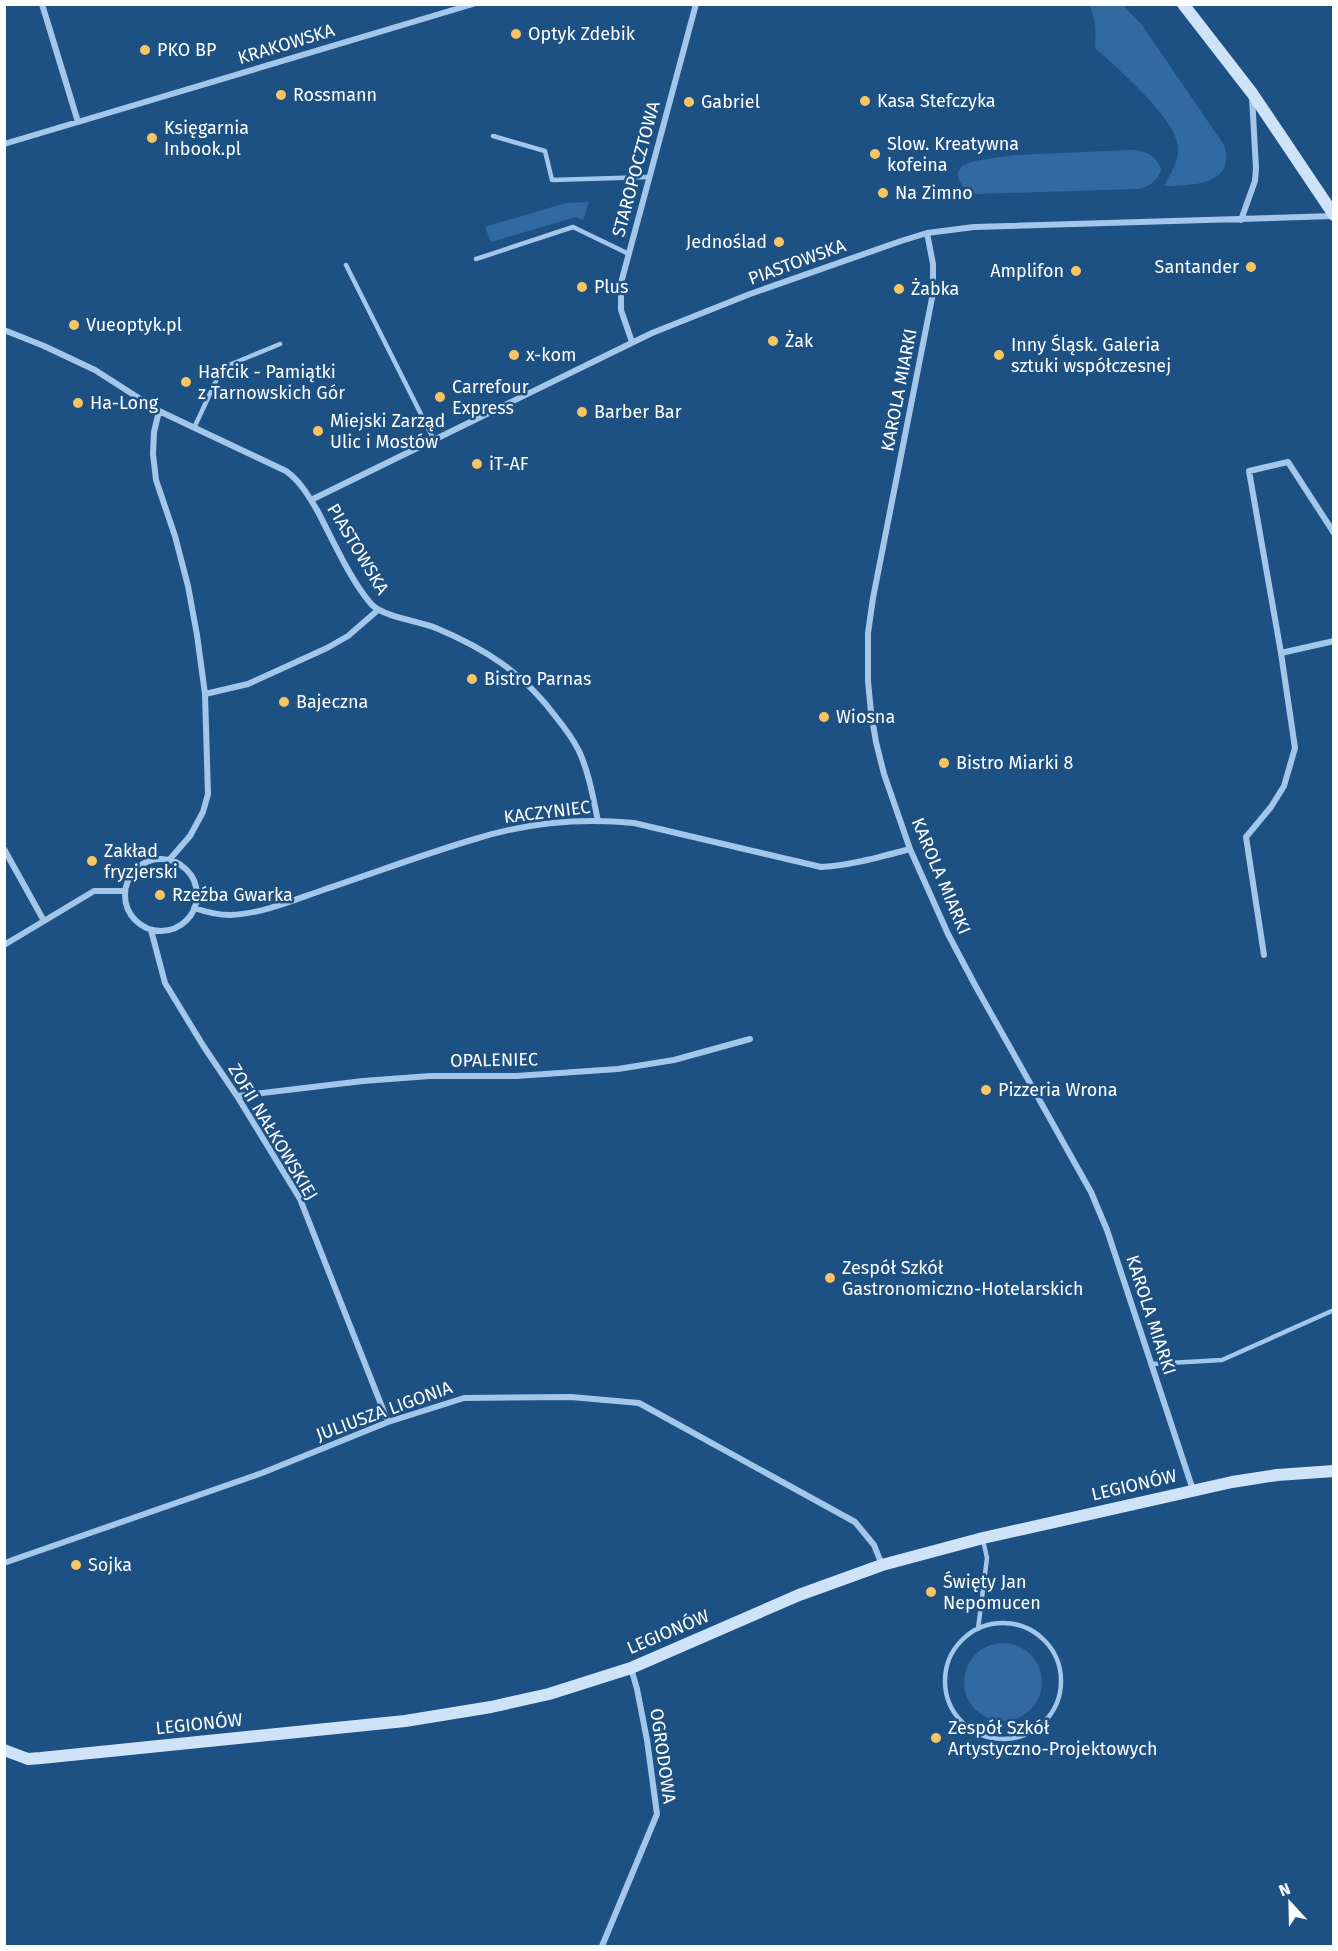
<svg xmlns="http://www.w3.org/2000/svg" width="1338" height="1951" viewBox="0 0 1338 1951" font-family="'Fira Sans',sans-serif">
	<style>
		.green { fill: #316aa1 }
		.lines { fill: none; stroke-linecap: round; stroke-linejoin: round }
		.lane { stroke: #a3c7ea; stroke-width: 4.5 }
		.street { stroke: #a3c7ea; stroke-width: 6 }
		.secondary { stroke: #cee3f7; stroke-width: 12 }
		.poi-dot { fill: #f9c462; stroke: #1d5083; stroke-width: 2 }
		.labels { text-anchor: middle; stroke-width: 5; stroke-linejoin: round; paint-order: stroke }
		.poi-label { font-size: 18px; fill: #fff; stroke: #1d5083; text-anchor: start }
		.street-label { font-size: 18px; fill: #fff; stroke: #1d5083 }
	</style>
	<rect width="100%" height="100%" fill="#1d5083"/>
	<path class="green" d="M1089,5h34l19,20 82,120c13,40 -33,41 -60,41 6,-12 15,-24 14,-39 -1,-28 -62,-80 -83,-99 1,-16 1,-29 -6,-43z
		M1130,150c15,0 26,5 31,19 -3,12 -12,18 -23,20l-161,5c-11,-1 -17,-10 -20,-20l5,-8 12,-5 40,-6z
		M589,202l-6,18 -7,-3 -85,25 -6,-15 81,-24z
		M964 1682a39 39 0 1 1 78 0a39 39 0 1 1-78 0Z"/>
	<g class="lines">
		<path class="lane" d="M493,136l52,15 7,29 97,-3
			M476,259l97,-32 56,27
			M346,265l88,175
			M194,428l28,-60 58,-24
			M1151,1364l71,-4 112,-50
			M945 1681a58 58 0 1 1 116 0a58 58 0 1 1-116 0Z
			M978,1629l9,-71 -4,-18"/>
		<path class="street" d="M42,4l36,118
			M4,144l469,-140
			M1241,220l14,-39 1,-13 -4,-71
			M927,233l6,31v29l-60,305 -5,35v48l3,31 5,30 8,32 26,75 38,85 27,51 116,207 16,38 86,260
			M4,330l40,16 51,24 64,41 127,60c14,10 22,24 31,39 15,28 34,72 55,95 13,12 46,16 64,23 50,21 87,45 120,89 8,10 17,22 23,34 10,22 14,46 19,70
			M632,342l-11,-32v-27l75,-279
			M159,411l-5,21 -1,22 3,26 19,56 13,50 9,49 8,59 3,100 -5,18 -13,24 -20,23
			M311,500l341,-167 98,-39 151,-53 26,-8 47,-6 360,-11
			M1281,653l53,-12
			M205,694l43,-10 79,-36 21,-12 30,-26
			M4,849l40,72
			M125 895a36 36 0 1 1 72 0a36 36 0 1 1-72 0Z
			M194,908c12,4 24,7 36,7 31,-1 64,-15 93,-25 51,-17 101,-36 152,-51 51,-16 106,-21 159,-16l187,44c31,-2 59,-10 89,-18
			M151,930l14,53 39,64 33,49 63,103 88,223
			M4,945l90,-54h30
			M1264,955l-18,-118 25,-30 13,-21 11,-38 -14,-95 -32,-182 39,-9 46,71
			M237,1096l126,-15 67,-5h86l102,-7 56,-9 76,-21
			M4,1563l258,-90 126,-51 76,-24 107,-1 68,6 216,119 19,23 8,20
			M602,1946l55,-132 -10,-74 -10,-51 -6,-21"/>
		<path class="secondary" d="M1183,4l69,89 82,122
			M4,1750l24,9 13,-1 364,-37 86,-14 58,-13 82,-26 168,-73 83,-30 101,-27 249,-56 45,-7 57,-4"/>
	</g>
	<g class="poi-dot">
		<circle cx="516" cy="34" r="6"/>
		<circle cx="145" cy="50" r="6"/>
		<circle cx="281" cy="95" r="6"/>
		<circle cx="865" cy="101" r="6"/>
		<circle cx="689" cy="102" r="6"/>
		<circle cx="152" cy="138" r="6"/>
		<circle cx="875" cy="154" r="6"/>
		<circle cx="883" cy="193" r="6"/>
		<circle cx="779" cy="242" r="6"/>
		<circle cx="1251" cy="267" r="6"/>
		<circle cx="1076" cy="271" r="6"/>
		<circle cx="582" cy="287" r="6"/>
		<circle cx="899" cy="289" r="6"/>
		<circle cx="74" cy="325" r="6"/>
		<circle cx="773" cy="341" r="6"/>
		<circle cx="514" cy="355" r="6"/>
		<circle cx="999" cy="355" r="6"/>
		<circle cx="186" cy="382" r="6"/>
		<circle cx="440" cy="397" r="6"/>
		<circle cx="78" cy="403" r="6"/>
		<circle cx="582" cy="412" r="6"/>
		<circle cx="318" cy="431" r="6"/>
		<circle cx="477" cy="464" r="6"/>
		<circle cx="472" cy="679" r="6"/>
		<circle cx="284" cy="702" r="6"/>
		<circle cx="824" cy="717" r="6"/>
		<circle cx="944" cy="763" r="6"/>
		<circle cx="92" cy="861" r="6"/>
		<circle cx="160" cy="895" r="6"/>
		<circle cx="986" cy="1090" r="6"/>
		<circle cx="830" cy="1278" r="6"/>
		<circle cx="76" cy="1565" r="6"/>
		<circle cx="931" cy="1592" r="6"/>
		<circle cx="936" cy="1738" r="6"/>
	</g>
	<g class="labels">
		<g class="poi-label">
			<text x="528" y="40">Optyk Zdebik</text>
			<text x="157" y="56">PKO BP</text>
			<text x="293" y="101">Rossmann</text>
			<text x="877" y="107">Kasa Stefczyka</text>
			<text x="701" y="108">Gabriel</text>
			<text x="164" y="134">Księgarnia<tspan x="164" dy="21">Inbook.pl</tspan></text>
			<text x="887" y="150">Slow. Kreatywna<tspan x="887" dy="21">kofeina</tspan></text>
			<text x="895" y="199">Na Zimno</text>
			<text x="767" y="248" text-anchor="end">Jednoślad</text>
			<text x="1239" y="273" text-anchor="end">Santander</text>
			<text x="1064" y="277" text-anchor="end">Amplifon</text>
			<text x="594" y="293">Plus</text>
			<text x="911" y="295">Żabka</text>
			<text x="86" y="331">Vueoptyk.pl</text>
			<text x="785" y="347">Żak</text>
			<text x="1011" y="351">Inny Śląsk. Galeria<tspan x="1011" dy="21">sztuki współczesnej</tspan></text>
			<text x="526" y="361">x-kom</text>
			<text x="198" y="378">Hafcik - Pamiątki<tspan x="198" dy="21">z Tarnowskich Gór</tspan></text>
			<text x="452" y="393">Carrefour<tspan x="452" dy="21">Express</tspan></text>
			<text x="90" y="409">Ha-Long</text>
			<text x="594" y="418">Barber Bar</text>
			<text x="330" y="427">Miejski Zarząd<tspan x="330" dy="21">Ulic i Mostów</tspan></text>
			<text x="489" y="470">iT-AF</text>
			<text x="484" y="685">Bistro Parnas</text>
			<text x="296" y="708">Bajeczna</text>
			<text x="836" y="723">Wiosna</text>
			<text x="956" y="769">Bistro Miarki 8</text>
			<text x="104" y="857">Zakład<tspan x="104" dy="21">fryzjerski</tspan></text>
			<text x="172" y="901">Rzeźba Gwarka</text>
			<text x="998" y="1096">Pizzeria Wrona</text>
			<text x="842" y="1274">Zespół Szkół<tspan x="842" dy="21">Gastronomiczno-Hotelarskich</tspan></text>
			<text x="88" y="1571">Sojka</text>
			<text x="943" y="1588">Święty Jan<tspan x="943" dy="21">Nepomucen</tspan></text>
			<text x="948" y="1734">Zespół Szkół<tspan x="948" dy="21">Artystyczno-Projektowych</tspan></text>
		</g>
		<g class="street-label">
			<text transform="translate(286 44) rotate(-17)" y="6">KRAKOWSKA</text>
			<text transform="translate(636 169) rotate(-75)" y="6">STAROPOCZTOWA</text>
			<text transform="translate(797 262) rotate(-20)" y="6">PIASTOWSKA</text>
			<text transform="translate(899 390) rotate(-79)" y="6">KAROLA MIARKI</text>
			<text transform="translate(358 549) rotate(59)" y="6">PIASTOWSKA</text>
			<text transform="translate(547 812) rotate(-7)" y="6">KACZYNIEC</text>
			<text transform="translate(941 876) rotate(67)" y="6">KAROLA MIARKI</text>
			<text transform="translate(494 1060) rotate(-1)" y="6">OPALENIEC</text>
			<text transform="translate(273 1132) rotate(59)" y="6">ZOFII NAŁKOWSKIEJ</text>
			<text transform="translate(1151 1315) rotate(72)" y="6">KAROLA MIARKI</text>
			<text transform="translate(384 1411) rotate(-20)" y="6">JULIUSZA LIGONIA</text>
			<text transform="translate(1134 1485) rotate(-13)" y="6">LEGIONÓW</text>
			<text transform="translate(668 1632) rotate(-23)" y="6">LEGIONÓW</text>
			<text transform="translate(199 1724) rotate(-6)" y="6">LEGIONÓW</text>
			<text transform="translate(663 1756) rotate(82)" y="6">OGRODOWA</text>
		</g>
	</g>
	<rect width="1338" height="1951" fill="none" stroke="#ffffff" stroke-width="12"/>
	<g transform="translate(1290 1903) rotate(338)" stroke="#1d5083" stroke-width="4.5" paint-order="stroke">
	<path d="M0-4.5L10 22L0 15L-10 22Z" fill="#ffffff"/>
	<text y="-9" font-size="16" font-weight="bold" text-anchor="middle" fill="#ffffff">N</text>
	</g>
</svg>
